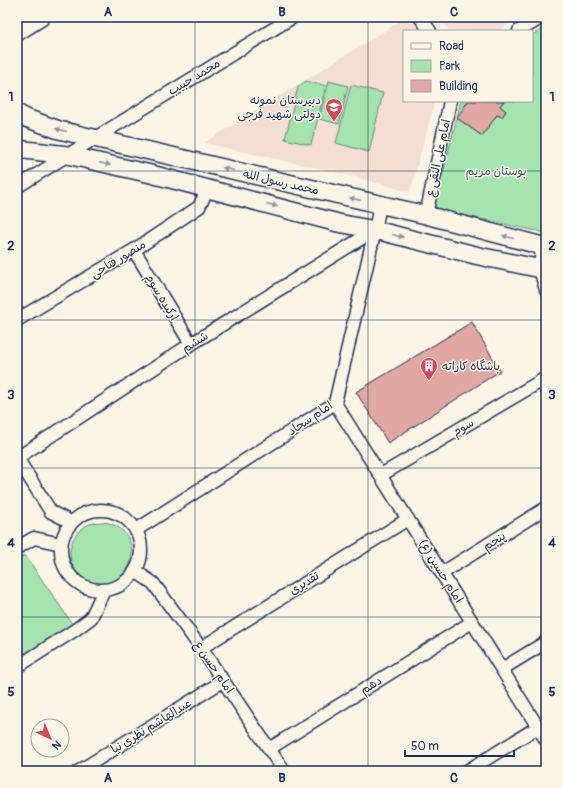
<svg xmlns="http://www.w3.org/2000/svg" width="563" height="788" viewBox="0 0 563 788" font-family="Pangolin,'Playpen Sans Arabic',sans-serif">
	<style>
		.built { fill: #f4ded1 }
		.green { fill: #a5e4ad; stroke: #608a86 }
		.building { fill: #e1a7a2; stroke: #1b2f5e }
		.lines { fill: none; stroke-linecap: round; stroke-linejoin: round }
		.street-casing { stroke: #1b2f5e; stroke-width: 15 }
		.secondary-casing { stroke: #1b2f5e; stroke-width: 20 }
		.street { stroke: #fcf5e5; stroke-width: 12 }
		.secondary { stroke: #fcf5e5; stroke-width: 17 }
		.oneway { fill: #8c92a2 }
		.grid { fill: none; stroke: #1b2f5e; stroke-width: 1; stroke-opacity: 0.55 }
		.labels { text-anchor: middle; stroke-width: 3; stroke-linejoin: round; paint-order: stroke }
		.street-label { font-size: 12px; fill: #1b2f5e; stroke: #fcf5e5 }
		.poi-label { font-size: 12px; fill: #1b2f5e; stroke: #fcf5e5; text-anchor: end }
		.park-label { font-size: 12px; fill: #37536e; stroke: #fcf5e5 }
		.neatline { fill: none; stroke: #1b2f5e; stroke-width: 1.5 }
		.grid-label { font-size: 13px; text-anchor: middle; font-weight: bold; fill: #1b2f5e }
	</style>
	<rect width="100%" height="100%" fill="#fcf5e5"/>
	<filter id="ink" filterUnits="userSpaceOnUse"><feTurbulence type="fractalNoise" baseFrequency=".025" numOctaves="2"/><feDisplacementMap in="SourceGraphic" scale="8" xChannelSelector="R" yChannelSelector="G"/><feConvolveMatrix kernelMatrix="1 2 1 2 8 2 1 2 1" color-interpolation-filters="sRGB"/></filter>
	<g filter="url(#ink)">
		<path class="built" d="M407,17h3l10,14h-16v70h31l-25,91 -71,-19 -135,-30z
			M440,17h80l-22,14h-49z"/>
		<path class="green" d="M546,27v206l-112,-24 27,-108h71v-66z
			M306,81l20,5 -15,59 -26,-6 13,-52z
			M329,81l19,5 -9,38 -20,-5z
			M351,85l32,8 -14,59 -33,-9z
			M70 553a31 31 0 1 1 62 0a31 31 0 1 1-62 0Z
			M25,555l48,70 -56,36v-101z"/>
		<path class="building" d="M468,101h36l-4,5 6,5 -4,6 -5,-2 -15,21 -25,-18z
			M472,322l28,49 -112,72 -32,-51z"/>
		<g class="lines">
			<defs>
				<path id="street" d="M420,17l10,14
					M519,31l23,-14
					M17,187l78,-49 198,-121
					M426,215l24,-114
					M542,246l-2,23 6,21
					M134,250l57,94
					M17,320l117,-70 65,-43 9,-19
					M335,403l211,337
					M17,458l174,-114 184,-114
					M17,458l34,54 20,10
					M381,475l165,-97
					M61 550a40 40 0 1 1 80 0a40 40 0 1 1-80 0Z
					M136,530l199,-127 40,-173 5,-25
					M17,548l17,-10 27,6
					M135,571l18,12 48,65 83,123
					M442,573l104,-65
					M201,648l207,-129
					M17,667l58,-37 16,-12 13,-28
					M502,669l44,-27
					M269,749l203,-127
					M79,771l144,-90
					M467,771l71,-44"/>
				<path id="secondary" d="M17,32l24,-15
					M17,113l9,5 33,12 367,85 120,32
					M17,149l50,6 84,19 187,49 37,7 104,26 67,14"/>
			</defs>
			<use href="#street" class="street-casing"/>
			<use href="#secondary" class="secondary-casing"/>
			<use href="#street" class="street"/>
			<use href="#secondary" class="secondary"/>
		</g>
		<defs><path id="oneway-solid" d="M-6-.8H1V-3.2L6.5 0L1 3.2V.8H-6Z"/></defs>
		<g class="oneway">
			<use href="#oneway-solid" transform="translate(61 130) rotate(-165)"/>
			<use href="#oneway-solid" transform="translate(105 164) rotate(12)"/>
			<use href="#oneway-solid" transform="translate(228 169) rotate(-167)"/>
			<use href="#oneway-solid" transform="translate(355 199) rotate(-167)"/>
			<use href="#oneway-solid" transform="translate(272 205) rotate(15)"/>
			<use href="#oneway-solid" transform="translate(398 236) rotate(14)"/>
			<use href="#oneway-solid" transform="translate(508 237) rotate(-165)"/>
		</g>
	</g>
	<path class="grid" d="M195,17v754M368,17v754M17,171h529M17,320h529M17,468h529M17,617h529"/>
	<defs>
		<symbol id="school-pin" viewBox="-11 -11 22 30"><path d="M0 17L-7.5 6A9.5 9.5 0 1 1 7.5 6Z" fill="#d1495b" stroke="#fcf5e5"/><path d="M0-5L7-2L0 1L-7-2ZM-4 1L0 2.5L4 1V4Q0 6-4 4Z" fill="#fff"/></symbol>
		<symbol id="building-pin" viewBox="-11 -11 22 30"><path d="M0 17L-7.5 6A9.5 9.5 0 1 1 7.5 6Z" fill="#d1495b" stroke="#fcf5e5"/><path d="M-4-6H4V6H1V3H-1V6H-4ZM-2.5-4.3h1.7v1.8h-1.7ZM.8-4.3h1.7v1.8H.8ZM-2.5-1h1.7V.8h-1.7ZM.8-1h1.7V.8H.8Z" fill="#fff"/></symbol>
	</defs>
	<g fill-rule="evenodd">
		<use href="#school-pin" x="324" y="97" width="20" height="27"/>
		<use href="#building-pin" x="419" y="356" width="20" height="27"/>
	</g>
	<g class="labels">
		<g class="street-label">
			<text transform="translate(194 77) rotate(-31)" y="4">محمد حبیب</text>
			<text transform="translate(438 158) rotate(-78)" y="4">امام علی النقی ع</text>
			<text transform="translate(281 182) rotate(13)" y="4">محمد رسول الله</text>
			<text transform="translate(118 259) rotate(-31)" y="4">منصور فتاحی</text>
			<text transform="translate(162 297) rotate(59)" y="4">ارکیده سوم</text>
			<text transform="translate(195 342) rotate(-32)" y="4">ششم</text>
			<text transform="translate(310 418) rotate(-34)" y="4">امام سجاد</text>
			<text transform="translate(463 427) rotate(-30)" y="4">سوم</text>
			<text transform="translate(494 541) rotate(-32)" y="4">پنجم</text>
			<text transform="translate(441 571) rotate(58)" y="4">امام حسین (ع)</text>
			<text transform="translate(304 583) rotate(-32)" y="4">تقدیری</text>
			<text transform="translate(214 667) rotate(56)" y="4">امام حسن ع</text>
			<text transform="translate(371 685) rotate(-32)" y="4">دهم</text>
			<text transform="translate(151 726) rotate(-32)" y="4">عبدالهاشم نظری نیا</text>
		</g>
		<g class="poi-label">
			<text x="321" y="104">دبیرستان نمونه<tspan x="321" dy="14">دولتی شهید فرجی</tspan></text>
			<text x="442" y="370" text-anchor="start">باشگاه کاراته</text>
		</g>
		<g class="park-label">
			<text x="496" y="175">بوستان مریم</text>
		</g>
	</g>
	<rect width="563" height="788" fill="none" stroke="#fcf5e5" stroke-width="44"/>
	<rect x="403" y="30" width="130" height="72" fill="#fcf5e5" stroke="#a2a6af"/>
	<rect x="411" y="43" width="20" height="6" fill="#fcf5e5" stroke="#a2a6af"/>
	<text x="439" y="50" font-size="12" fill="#1b2f5e">Road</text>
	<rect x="411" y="60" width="20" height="12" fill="#a5e4ad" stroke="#a2a6af"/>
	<text x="439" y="70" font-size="12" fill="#1b2f5e">Park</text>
	<rect x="411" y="80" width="20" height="12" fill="#e1a7a2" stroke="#a2a6af"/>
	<text x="439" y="90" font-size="12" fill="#1b2f5e">Building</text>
	<g transform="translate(50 738) rotate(136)"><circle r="19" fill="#fcf5e5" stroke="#a2a6af"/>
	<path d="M0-3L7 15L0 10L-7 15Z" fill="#d1495b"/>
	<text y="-6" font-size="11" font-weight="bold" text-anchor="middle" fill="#1b2f5e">N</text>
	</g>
	<path d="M405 750v6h109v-6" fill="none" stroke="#1b2f5e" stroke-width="2"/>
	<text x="411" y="750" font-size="12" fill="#1b2f5e" stroke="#fcf5e5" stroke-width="3" paint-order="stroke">50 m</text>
	<rect x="22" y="22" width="519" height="744" class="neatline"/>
	<g class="grid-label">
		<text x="108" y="16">A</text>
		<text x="282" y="16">B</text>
		<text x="454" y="16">C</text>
		<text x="11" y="101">1</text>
		<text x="552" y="101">1</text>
		<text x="11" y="250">2</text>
		<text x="552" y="250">2</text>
		<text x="11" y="399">3</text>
		<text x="552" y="399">3</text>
		<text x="11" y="547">4</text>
		<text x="552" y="547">4</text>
		<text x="11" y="696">5</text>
		<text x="552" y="696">5</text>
		<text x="108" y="782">A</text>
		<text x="282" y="782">B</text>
		<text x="454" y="782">C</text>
	</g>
</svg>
